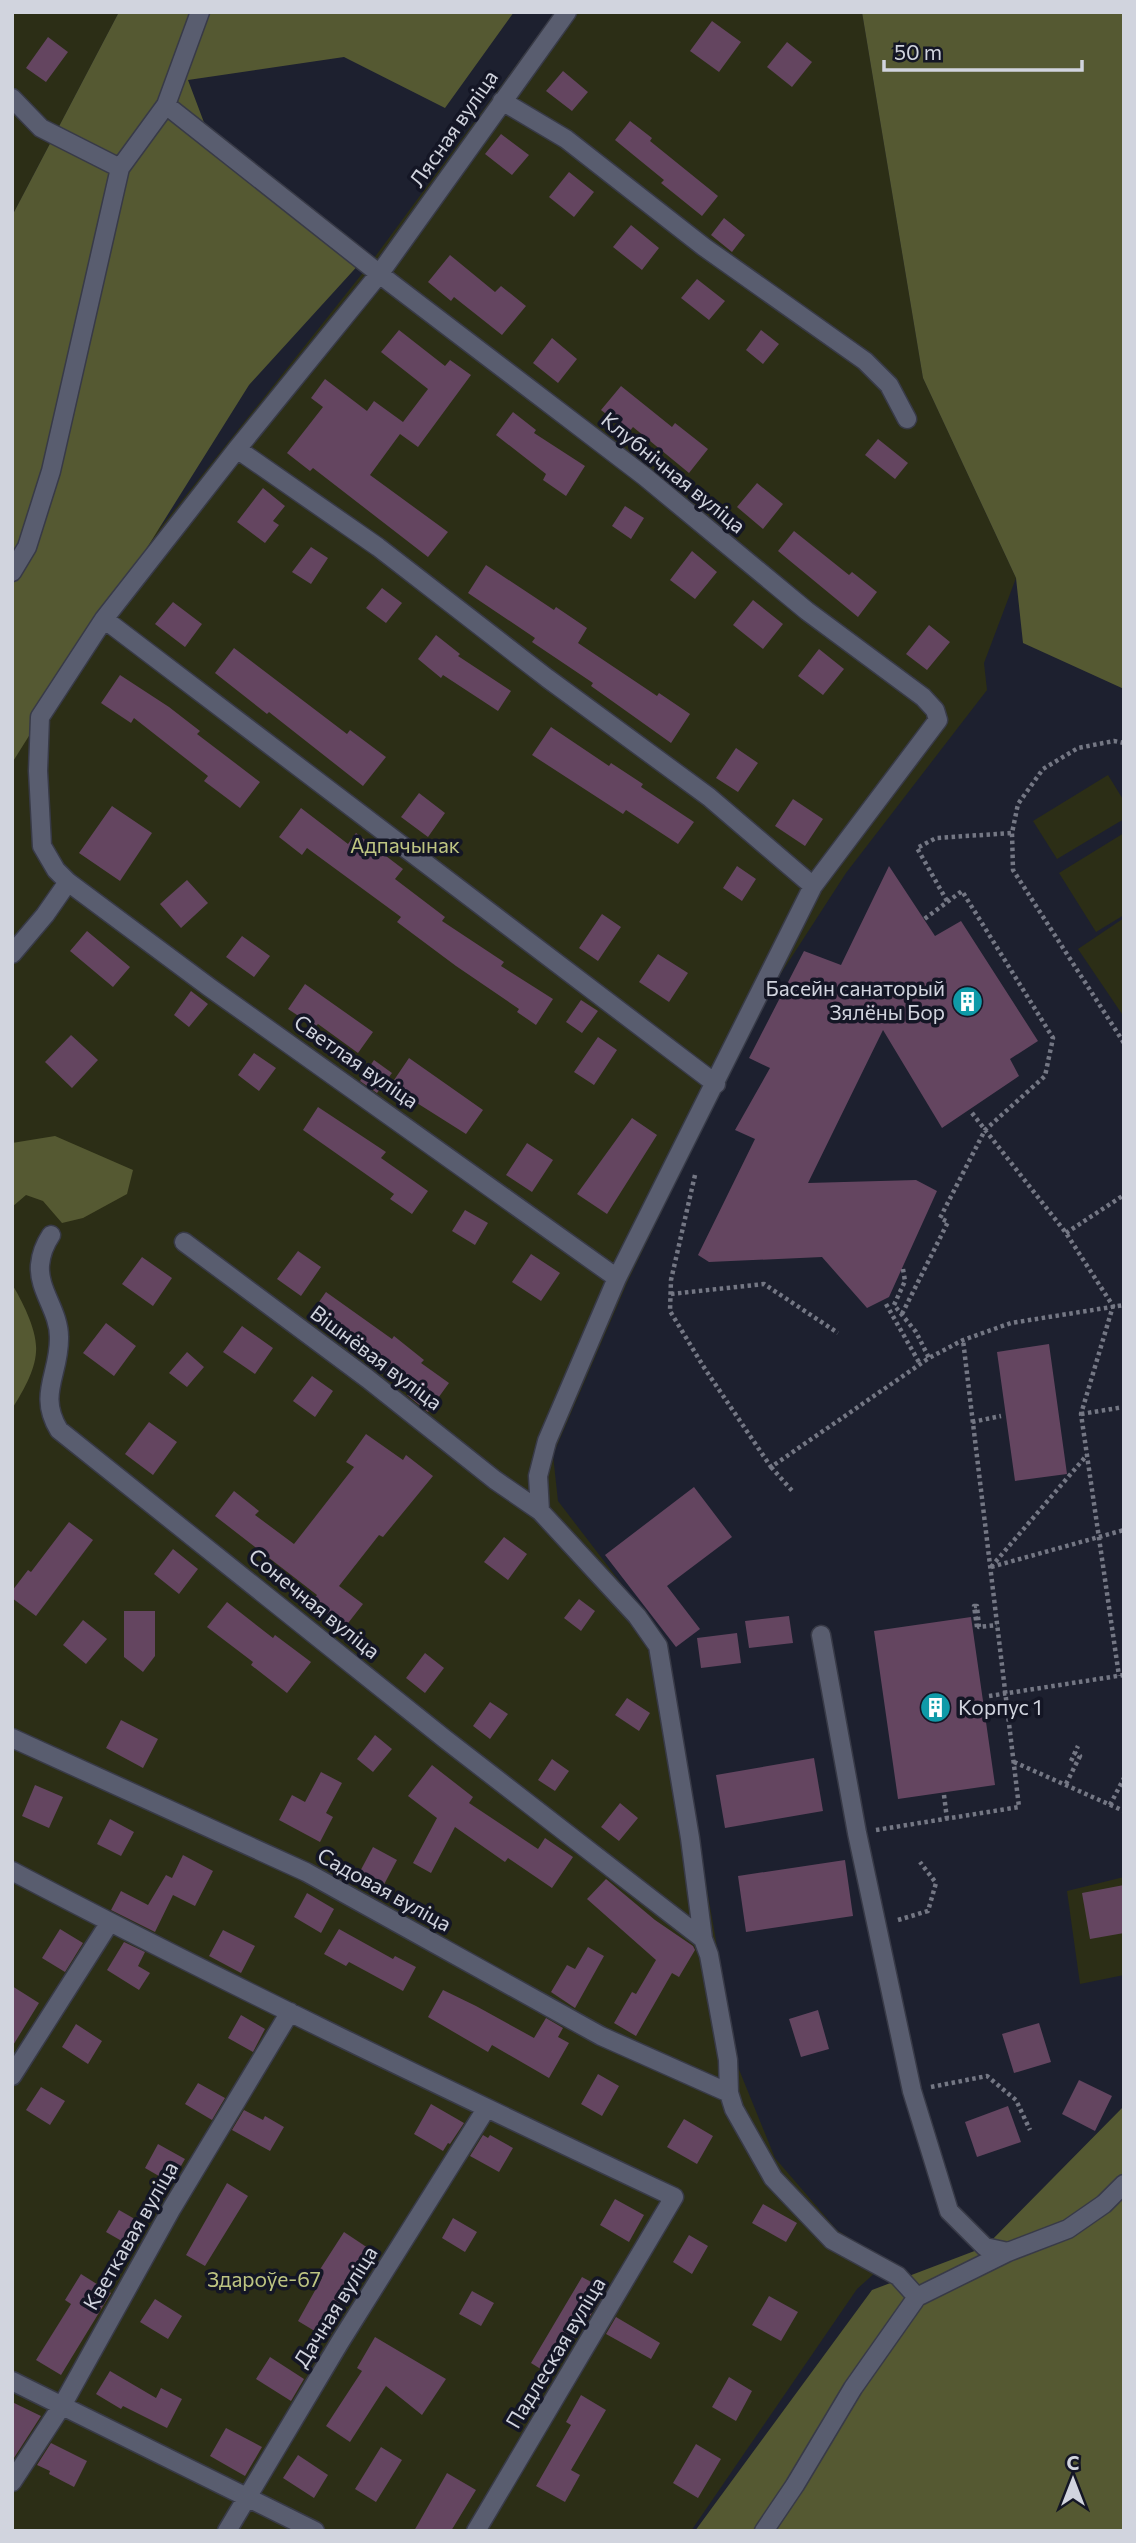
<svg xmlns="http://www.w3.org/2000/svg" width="1136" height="2543" viewBox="0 0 1136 2543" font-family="Commissioner,sans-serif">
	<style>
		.green { fill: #2c2e16 }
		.forest { fill: #555932 }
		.building { fill: #644560 }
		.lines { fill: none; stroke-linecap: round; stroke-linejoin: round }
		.minor-casing { stroke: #383a47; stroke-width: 21 }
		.path { stroke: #747784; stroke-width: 4.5; stroke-dasharray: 3.5 3.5; stroke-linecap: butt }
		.minor { stroke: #595d6f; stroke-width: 18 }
		.labels { text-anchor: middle; stroke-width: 7; stroke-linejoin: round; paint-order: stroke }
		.street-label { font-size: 21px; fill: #d1d4de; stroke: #141625 }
		.park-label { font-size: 21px; fill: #bec582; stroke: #141625 }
		.poi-label { font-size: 21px; fill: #d1d4de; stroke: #141625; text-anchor: end }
	</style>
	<rect width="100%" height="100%" fill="#1d202f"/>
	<path class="green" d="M12,12h107l-107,204z
		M555,12h307l61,366 93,200 -32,85 3,27 -141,183 -79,122 -139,286 -75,174 5,46 82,107 26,46 72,413 37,91 62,72 50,32 -30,27 -166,242h-679v-1817l357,-449z
		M1108,775l16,26v18l-67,40 -24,-38z
		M1124,833v82l-28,17 -37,-59z
		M1124,918v99l-46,-68z
		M1124,1877v98l-44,9 -13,-93z"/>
	<path class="forest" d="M119,12h395l-69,96 -101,-51 -156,23 26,69 148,112 -113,124 -237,378v-547z
		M862,12h262v677l-101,-46 -7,-65 -93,-200z
		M55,1136l78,34 -6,24 -44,24 -21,5 -19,-22 -17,-6 -14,12v-64z
		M12,1284c10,17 26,47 24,68 -1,19 -14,41 -24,57z
		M1124,2106v425h-429l177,-241 113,-43z"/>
	<path class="building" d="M712,21l29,21 -22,30 -29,-21z
		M48,37l20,15 -22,30 -20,-14z
		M787,42l25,20 -20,25 -25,-20z
		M563,71l25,21 -16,19 -26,-20z
		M630,121l22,17 -2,3 68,55 -16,20 -41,-33 3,-3 -49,-40z
		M501,134l28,21 -17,20 -27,-21z
		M569,172l25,20 -20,25 -25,-20z
		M724,218l21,17 -13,17 -21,-17z
		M631,225l28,23 -17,22 -29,-23z
		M450,255l45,37 6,-6 25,20 -24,29 -48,-38 -3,4 -23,-19z
		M697,279l28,22 -16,19 -28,-22z
		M399,330l46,36 5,-6 21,15 -53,72 -18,-13 -30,41 78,57 -20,25 -115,-89 -3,3 -23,-18 36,-46 -12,-9 14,-19 42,32 7,-10 29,21 25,-33 -47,-37z
		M761,330l18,14 -16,20 -17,-14z
		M552,338l25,21 -19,24 -25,-20z
		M621,386l51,41 3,-4 33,26 -19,24 -56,-46 -4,5 -28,-22z
		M513,412l23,18 -2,3 51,33 -19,30 -23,-16 3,-6 -50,-39z
		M878,439l30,24 -13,16 -30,-24z
		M757,483l26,21 -20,25 -26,-22z
		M263,488l22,18 -12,15 6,4 -14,18 -28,-21z
		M625,506l19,12 -13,21 -19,-13z
		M794,531l55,44 3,-3 25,20 -19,25 -80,-66z
		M311,547l17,11 -17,26 -19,-12z
		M692,551l25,21 -22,27 -25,-19z
		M486,565l68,45 2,-3 31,21 -9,15 79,53 2,-3 31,21 -19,29 -80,-57 2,-3 -61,-41 3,-4 -67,-45z
		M382,588l20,15 -16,20 -20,-15z
		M753,600l30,24 -20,25 -30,-24z
		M173,602l29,22 -17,23 -30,-23z
		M929,625l21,17 -23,28 -21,-16z
		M436,635l24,19 -2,2 53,35 -13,20 -55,-36 -2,3 -23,-19z
		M234,648l113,86 3,-4 36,27 -23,29 -94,-74 -2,2 -52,-41z
		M819,649l25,20 -21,26 -25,-19z
		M120,675l49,32 31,24 -3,3 63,48 -20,26 -36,-27 4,-5 -74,-58 -3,5 -30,-20z
		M551,727l58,39 2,-3 32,21 -2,3 53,35 -16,22 -52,-34 -3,4 -91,-59z
		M736,748l22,15 -20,29 -22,-14z
		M419,793l26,20 -17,24 -27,-20z
		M793,799l30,20 -18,27 -30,-20z
		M112,806l40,27 -32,48 -41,-28z
		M301,808l47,36 8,-11 47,36 -8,10 50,38 -3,4 62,41 -3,4 52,33 -17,26 -19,-13 2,-3 -63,-43 -59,-44 4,-5 -94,-69 -5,7 -23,-18z
		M737,866l19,13 -14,22 -19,-13z
		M889,866l46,70 26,-15 77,120 -28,18 9,17 -77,52 -59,-98 -75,153 108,-3 21,11 -48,106 -22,11 -45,-51 -113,5 -11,-7 57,-116 -20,-9 35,-62 -21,-10 55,-107 37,14z
		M187,880l21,23 -27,25 -21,-24z
		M602,914l19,13 -23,34 -19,-13z
		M87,931l43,36 -17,20 -43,-36z
		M242,936l28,20 -16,21 -28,-20z
		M658,954l30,19 -19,29 -30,-20z
		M305,984l68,48 -15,21 -40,-29 -3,3 -27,-18z
		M191,991l17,13 -19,23 -15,-12z
		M581,1000l17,11 -16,22 -16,-11z
		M71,1035l27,25 -26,28 -27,-26z
		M598,1037l19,13 -23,35 -20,-13z
		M254,1053l22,15 -17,23 -21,-16z
		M409,1058l74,52 -17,24 -76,-48z
		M374,1060l18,13 -15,20 -17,-12z
		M318,1107l68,45 -5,6 47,33 -16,23 -22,-15 4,-5 -91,-64z
		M632,1118l25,17 -50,79 -30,-20z
		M527,1143l26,17 -21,32 -26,-17z
		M465,1210l23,13 -13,22 -23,-14z
		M298,1251l23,16 -20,29 -24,-17z
		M531,1254l29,19 -19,28 -29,-19z
		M142,1257l30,21 -19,28 -31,-22z
		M326,1292l66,47 2,-3 30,24 -3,3 28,20 -21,29 -21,-17 3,-3 -53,-43 -48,-33z
		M106,1323l30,23 -22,30 -31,-23z
		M242,1326l31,22 -18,26 -32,-22z
		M1049,1344l18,130 -52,7 -18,-129z
		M187,1352l17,15 -17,20 -18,-14z
		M312,1376l21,15 -18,26 -22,-16z
		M149,1422l28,20 -24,33 -28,-21z
		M366,1434l37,26 3,-5 27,21 -50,61 -4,-2 -40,51 24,18 -18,23 -33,-25 5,-7 -102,-79 19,-25 25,20 -4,4 39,29 60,-77 -8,-5z
		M694,1487l38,50 -65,49 33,43 -24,18 -71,-92z
		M69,1522l24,18 -57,76 -24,-18v-7l16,-21 3,2z
		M504,1537l23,17 -19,26 -24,-18z
		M173,1549l25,20 -19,25 -25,-20z
		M579,1599l16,12 -14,20 -17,-13z
		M227,1602l46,36 2,-3 36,27 -24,31 -36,-28 2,-3 -46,-35z
		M124,1611h31v45l-12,16 -19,-15z
		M789,1616l4,27 -44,5 -4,-27z
		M971,1617l24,168 -97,14 -24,-168z
		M83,1620l24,19 -21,25 -23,-19z
		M737,1633l4,30 -40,5 -4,-30z
		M425,1653l19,15 -19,25 -19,-15z
		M627,1698l23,15 -11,18 -24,-16z
		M490,1702l18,12 -18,25 -17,-13z
		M121,1720l37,19 -15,29 -37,-20z
		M375,1735l17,14 -19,23 -16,-13z
		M814,1758l9,53 -98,17 -9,-53z
		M552,1759l17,12 -14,20 -17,-11z
		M432,1765l41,32 -4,6 69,46 7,-11 28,19 -21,31 -44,-30 -3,4 -50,-35 -24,46 -18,-10 24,-45 -29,-22z
		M321,1772l21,11 -16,30 7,4 -13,25 -41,-22 13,-25 13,7z
		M35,1785l28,12 -14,31 -27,-12z
		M620,1803l18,15 -19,23 -18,-14z
		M110,1819l24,13 -13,24 -24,-12z
		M373,1847l24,13 -17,32 -24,-13z
		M183,1855l30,16 -18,35 -22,-11 -18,37 -44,-22 10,-19 27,14 18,-30 6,3z
		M845,1860l8,56 -107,16 -8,-56z
		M606,1879l49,41 38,26 2,4 -16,27 -7,-4 -36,63 -22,-13 18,-31 4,2 20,-34 -69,-61z
		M1124,1885v48l-34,6 -8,-46z
		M307,1893l27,16 -13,24 -27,-16z
		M60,1929l23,14 -18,29 -23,-14z
		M339,1929l54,30 2,-3 21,11 -13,24 -54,-29 -3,4 -22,-12z
		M223,1930l32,16 -14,27 -32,-17z
		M124,1942l21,10 -7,14 12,7 -11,17 -32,-20z
		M588,1947l16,9 -29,52 -24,-16 16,-27 8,4z
		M12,1986l27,17 -27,44z
		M443,1990l33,16 58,32 12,-20 17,10 -5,9 11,6 -20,35 -57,-33 -4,7 -60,-35z
		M818,2010l11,39 -28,8 -12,-38z
		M241,2015l24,14 -12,23 -25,-14z
		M1039,2023l12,39 -37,11 -12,-39z
		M76,2024l26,17 -14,23 -26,-17z
		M598,2074l21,12 -17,30 -21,-12z
		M1079,2080l33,16 -17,35 -33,-17z
		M198,2083l27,15 -13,22 -27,-16z
		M41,2087l24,14 -15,24 -24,-15z
		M431,2104l33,19 -14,21 -2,-1 -5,8 -29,-17z
		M1008,2106l13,36 -44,15 -12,-35z
		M244,2110l19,10 2,-4 19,11 -14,24 -38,-21z
		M684,2119l29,17 -16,28 -30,-17z
		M483,2135l5,3 2,-3 23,13 -14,24 -29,-16z
		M158,2144l27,15 -14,24 -26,-15z
		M227,2183l21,13 -43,70 -19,-11z
		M615,2199l29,16 -15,27 -29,-17z
		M763,2204l34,19 -11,19 -34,-19z
		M119,2210l28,16 -13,22 -28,-16z
		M453,2218l24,14 -12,20 -23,-14z
		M344,2232l30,20 -40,60 7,5 -13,22 -30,-18 24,-43 -5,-4z
		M689,2235l19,11 -16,28 -19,-12z
		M81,2274l30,19 -50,82 -25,-15 35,-56 -6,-4z
		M582,2277l24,13 -20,33 -2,-1 -32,54 -21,-13z
		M472,2291l22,12 -13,23 -22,-12z
		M769,2296l29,16 -17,29 -29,-16z
		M155,2299l27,17 -14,23 -28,-17z
		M616,2317l44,26 -9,16 -45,-25z
		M375,2337l71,42 -24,36 -36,-29 -36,56 -24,-16 36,-55 -5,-3z
		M270,2357l34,22 -13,22 -35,-22z
		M110,2371l46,27 5,-10 21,11 -15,29 -44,-22 -2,3 -25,-15z
		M729,2377l23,14 -16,30 -24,-14z
		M581,2395l25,15 -35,60 9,5 -15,27 -29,-16 35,-61 -5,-3z
		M12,2402l29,14 -29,45z
		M226,2428l36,19 -17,29 -35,-20z
		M51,2443l36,18 -13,26 -25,-13 1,-3 -13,-6z
		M696,2444l25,15 -23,39 -25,-15z
		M381,2447l21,13 -26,42 -21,-13z
		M298,2455l30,20 -14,23 -31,-20z
		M447,2473l29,17 -25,41h-37z"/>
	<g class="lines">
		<defs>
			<path id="minor" d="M567,12l-187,261 -143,176 -133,170 -64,98 -2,54 4,75 14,24 12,12 141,105 408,291
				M12,98l29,30 79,40
				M502,101l64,38 138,108 161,114 24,24 18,34
				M166,105l225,178 253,193 163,135 116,86 12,13 3,10 -125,166 -196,392 -70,163 -9,35 2,35
				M237,449l141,98 169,131 162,119 104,89
				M12,572l15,-25 24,-76 69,-303 46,-63 34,-93
				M104,619l612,465
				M12,954l33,-39 23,-33
				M51,1235c-6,9 -10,18 -11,30 -2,25 19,46 19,72 1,37 -22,57 0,93l386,309 258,200
				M184,1242l184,137 127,101 45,31 97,105 21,30 32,192 13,101 6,16 19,105 1,33 5,16 39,69 59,62 66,36 19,21
				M821,1635l36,198 55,258 37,120 36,36 23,5
				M12,1738l294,134 295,164 128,57
				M12,1871c218,115 440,221 662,326l-198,334
				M12,2076l98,-154
				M12,2381l303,150
				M12,2482l51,-78 109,-196 118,-196
				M227,2531l113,-189 146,-233
				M764,2531l31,-46 58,-97 64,-91 91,-45 60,-23 36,-25 20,-20"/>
		</defs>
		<use href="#minor" class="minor-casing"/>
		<path class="path" d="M1124,743l-10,-2 -36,7 -35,21 -25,35 -6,29 1,37 111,173
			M947,901l-30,-53 19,-10 76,-5
			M972,1113l94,120 47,73 -32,108 38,262
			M695,1175l-24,105 -1,31 35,58 66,98 158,-109 34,-18 48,-17 113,-18
			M1066,1233l58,-38
			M903,1269l2,12 -11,24 22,27 13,26
			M671,1294l93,-10 74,49
			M886,1304l34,60
			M902,1314l46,-92 -8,-4 45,-88 60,-54 8,-38 -91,-147 -39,29
			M1081,1414l43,-7
			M972,1422l29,-6
			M771,1467l23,26
			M991,1567l96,-112
			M991,1567l133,-37
			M977,1627l-3,-21h3l2,21 18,-2
			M989,1696l135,-21
			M1071,1761l7,-15
			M1014,1762l110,49
			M1066,1784l14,-28 -5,-3
			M944,1795l3,24
			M1110,1805l14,-27
			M876,1830l143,-23 -56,-467
			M898,1920l30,-9 8,-28 -16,-21
			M931,2087l56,-11 29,24 14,30"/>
		<use href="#minor" class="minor"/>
	</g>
	<defs>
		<symbol id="building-disc" viewBox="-11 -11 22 22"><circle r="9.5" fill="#0f9aa8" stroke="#141625"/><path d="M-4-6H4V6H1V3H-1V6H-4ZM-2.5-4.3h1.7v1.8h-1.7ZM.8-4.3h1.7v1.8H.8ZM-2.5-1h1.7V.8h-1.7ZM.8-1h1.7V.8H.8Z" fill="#fff"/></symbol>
	</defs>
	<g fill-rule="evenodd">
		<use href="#building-disc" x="950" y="984" width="35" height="35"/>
		<use href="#building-disc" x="918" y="1690" width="35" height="35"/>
	</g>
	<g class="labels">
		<g class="street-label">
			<text transform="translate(454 129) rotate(-55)" y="7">Лясная вуліца</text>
			<text transform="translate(673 473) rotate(39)" y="7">Клубнічная вуліца</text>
			<text transform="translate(356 1062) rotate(35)" y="7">Светлая вуліца</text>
			<text transform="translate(376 1358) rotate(37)" y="7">Вішнёвая вуліца</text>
			<text transform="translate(314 1604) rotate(39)" y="7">Сонечная вуліца</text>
			<text transform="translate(384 1890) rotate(29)" y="7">Садовая вуліца</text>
			<text transform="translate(131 2236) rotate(-60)" y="7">Кветкавая вуліца</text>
			<text transform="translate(336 2307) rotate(-58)" y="7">Дачная вуліца</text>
			<text transform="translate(556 2353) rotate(-59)" y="7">Падлеская вуліца</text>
		</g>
		<g class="park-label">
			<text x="405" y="853">Адпачынак</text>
			<text x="264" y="2287">Здароўе-67</text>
		</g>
		<g class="poi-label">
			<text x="945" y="996">Басейн санаторый<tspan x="945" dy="24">Зялёны Бор</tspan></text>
			<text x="958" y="1715" text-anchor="start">Корпус 1</text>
		</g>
	</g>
	<rect width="1136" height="2543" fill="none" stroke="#d1d4de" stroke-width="28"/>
	<g transform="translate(1073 2480)" stroke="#141625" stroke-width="5" paint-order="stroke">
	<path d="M0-5L12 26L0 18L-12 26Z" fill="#d1d4de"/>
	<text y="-10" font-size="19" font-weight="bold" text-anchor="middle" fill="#d1d4de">С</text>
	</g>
	<path d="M884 60v10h198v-10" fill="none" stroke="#d1d4de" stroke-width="3.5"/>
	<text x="894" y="60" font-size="21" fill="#d1d4de" stroke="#141625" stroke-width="5" paint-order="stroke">50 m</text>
</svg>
